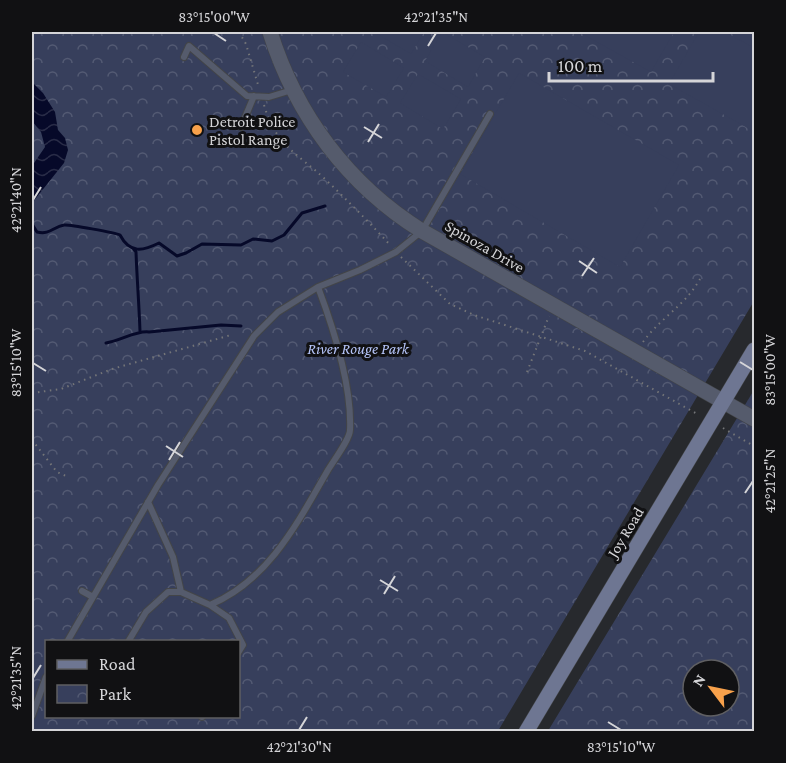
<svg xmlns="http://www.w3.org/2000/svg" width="786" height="763" viewBox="0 0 786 763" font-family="'Crimson Pro',serif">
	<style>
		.park { fill: url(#park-crowns); fill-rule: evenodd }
		.pitch { fill: #373f5c }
		.water { fill: url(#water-waves) }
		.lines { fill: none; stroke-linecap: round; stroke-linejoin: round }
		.stream { stroke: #060929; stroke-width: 3 }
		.service-casing { stroke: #434548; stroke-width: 8 }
		.tertiary-casing { stroke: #434548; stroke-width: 16 }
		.secondary-casing { stroke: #434548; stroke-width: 16 }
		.path { stroke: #747578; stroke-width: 2; stroke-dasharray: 1.5 4.5; stroke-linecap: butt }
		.service { stroke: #555b6c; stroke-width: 6 }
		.tertiary { stroke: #555b6c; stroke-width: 15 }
		.secondary { stroke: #6e7692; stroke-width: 15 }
		.ticks { fill: none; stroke: #d5d5d8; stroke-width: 2 }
		.poi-dot { fill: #f8a14b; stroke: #111113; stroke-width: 2 }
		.labels { text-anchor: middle; stroke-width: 6; stroke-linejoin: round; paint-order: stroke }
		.poi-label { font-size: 16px; fill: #d5d5d8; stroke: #111113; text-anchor: start }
		.street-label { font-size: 16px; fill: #d5d5d8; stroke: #111113 }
		.park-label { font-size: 16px; font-style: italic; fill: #b5c4f8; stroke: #111113 }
		.neatline { fill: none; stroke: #d5d5d8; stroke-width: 2 }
		.ticks-label { font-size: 15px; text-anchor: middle; fill: #d5d5d8 }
	</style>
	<defs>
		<pattern id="park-crowns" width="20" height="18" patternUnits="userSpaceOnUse" patternTransform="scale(1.5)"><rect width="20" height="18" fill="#373f5c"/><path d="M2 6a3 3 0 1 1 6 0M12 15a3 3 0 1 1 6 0" fill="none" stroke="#535a73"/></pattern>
		<pattern id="water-waves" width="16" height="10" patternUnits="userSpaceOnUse" patternTransform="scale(1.5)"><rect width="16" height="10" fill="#060929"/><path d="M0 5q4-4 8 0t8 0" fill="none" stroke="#292c47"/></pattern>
	</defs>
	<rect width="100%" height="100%" fill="#27292d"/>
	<path class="park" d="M32,32h722v269l-256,430h-466zM46,642h192v74h-192z
		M754,390v341h-206zM693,670h36v36h-36z"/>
	<path class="pitch" d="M374,32h50l-13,22z
		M442,32l43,25 -17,30 -43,-26z
		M579,32h95l-23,40z
		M699,32h26l29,16 -1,83 -84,-47z
		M361,42l43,26 -18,29 -43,-25z
		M519,73l160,92 -59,102 -160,-93z
		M418,74l43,25 -18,30 -43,-26z"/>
	<path class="water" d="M32,82l11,11 12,19 3,18 7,8 3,12 -4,13 -32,40v-37l13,-19 -4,-15 -9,-11z"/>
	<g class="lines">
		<path class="stream" d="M32,224l5,8c13,3 16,-5 27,-7 4,-1 52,8 56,10 10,19 23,16 39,8l18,13 9,-3 16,-9 39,1 12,-6 19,2 12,-6 18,-22 23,-7
			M133,248l3,4c1,27 3,52 4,79
			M106,343c14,-2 31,-13 43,-11l72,-7 20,1"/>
		<defs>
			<path id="service" d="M184,57l5,-11 58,50 22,1 23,-7
				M241,127l13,-31
				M148,502l25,55 8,35
				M82,591l11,6
				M210,605l19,13 14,27 -5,8
				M67,642l91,-157 96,-149 24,-24 40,-25 42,-17 36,-18 26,-21 68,-117
				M128,642l18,-30 22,-20h13l29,13c59,-25 88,-83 118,-135 6,-10 22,-31 22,-40 2,-43 -17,-103 -32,-143
				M32,716l14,-39
				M202,717v-1"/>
			<path id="tertiary" d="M270,32c26,83 78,153 152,199l332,188"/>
			<path id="secondary" d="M526,732l228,-382"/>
		</defs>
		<use href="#service" class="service-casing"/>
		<use href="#tertiary" class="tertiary-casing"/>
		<use href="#secondary" class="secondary-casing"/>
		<path class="path" d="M239,32l7,12 13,44
			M264,105c12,41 33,48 61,74 23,22 45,44 66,67
			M401,257l49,47 24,11 111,36 114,64
			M643,342c17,-24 41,-35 57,-63
			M527,372l22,-56
			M32,393l29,-4 51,-20 119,-34
			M723,428l31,18
			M32,440l25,32 9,4"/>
		<use href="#service" class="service"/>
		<use href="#tertiary" class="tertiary"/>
		<use href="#secondary" class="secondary"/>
	</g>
	<path class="ticks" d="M214,33l12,8M428,46l8,-13M364,127l18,11M368,142l11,-18M33,200l8,-13M579,261l18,12M582,276l12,-18M740,362l13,8M33,363l13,8M166,446l17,11M169,460l11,-18M745,493l8,-12M380,580l18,11M384,594l11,-18M33,678l8,-13M608,722l13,8M299,730l8,-13"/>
	<circle class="poi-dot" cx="197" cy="130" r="6"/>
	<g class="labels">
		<g class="poi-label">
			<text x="209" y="127">Detroit Police<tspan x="209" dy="18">Pistol Range</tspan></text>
		</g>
		<g class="street-label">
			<text transform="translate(485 246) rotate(30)" y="6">Spinoza Drive</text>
			<text transform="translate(625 532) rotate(-59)" y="6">Joy Road</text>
		</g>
		<g class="park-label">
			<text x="358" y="354">River Rouge Park</text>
		</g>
	</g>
	<rect width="786" height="763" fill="none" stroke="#111113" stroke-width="66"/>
	<rect x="45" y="640" width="195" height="78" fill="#111113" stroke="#5f5f62" stroke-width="1.5"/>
	<rect x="57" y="660" width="30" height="9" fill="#6e7692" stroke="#5f5f62" stroke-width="1.5"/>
	<text x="99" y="670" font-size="18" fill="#d5d5d8">Road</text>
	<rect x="57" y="685" width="30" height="18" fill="url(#park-crowns)" stroke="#5f5f62" stroke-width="1.5"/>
	<text x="99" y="700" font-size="18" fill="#d5d5d8">Park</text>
	<g transform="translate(711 688) rotate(302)"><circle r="28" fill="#111113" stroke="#5f5f62" stroke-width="1.5"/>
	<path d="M0-4.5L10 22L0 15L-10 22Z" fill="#f8a14b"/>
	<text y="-9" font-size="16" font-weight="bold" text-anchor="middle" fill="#d5d5d8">N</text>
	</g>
	<path d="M549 72v9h164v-9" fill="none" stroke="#d5d5d8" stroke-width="3"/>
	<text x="558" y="72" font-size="18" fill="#d5d5d8" stroke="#111113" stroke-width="4.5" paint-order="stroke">100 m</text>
	<rect x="33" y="33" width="720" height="697" class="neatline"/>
	<g class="ticks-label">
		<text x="214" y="22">83°15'00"W</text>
		<text x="436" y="22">42°21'35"N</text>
		<text transform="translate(16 200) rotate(-90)" y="5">42°21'40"N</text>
		<text transform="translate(16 363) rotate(-90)" y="5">83°15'10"W</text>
		<text transform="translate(770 370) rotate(-90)" y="5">83°15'00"W</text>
		<text transform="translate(770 481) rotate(-90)" y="5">42°21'25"N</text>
		<text transform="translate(16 678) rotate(-90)" y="5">42°21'35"N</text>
		<text x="299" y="752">42°21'30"N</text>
		<text x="621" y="752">83°15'10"W</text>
	</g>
</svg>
